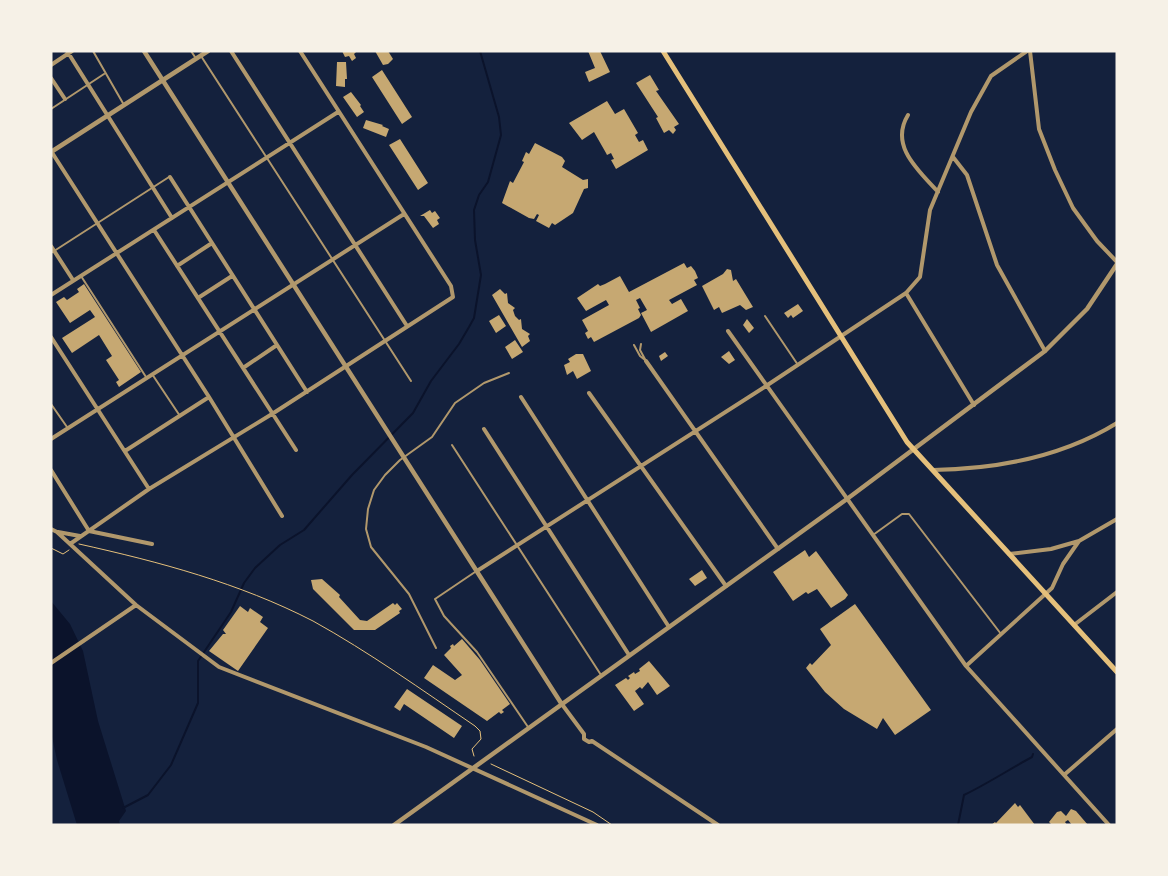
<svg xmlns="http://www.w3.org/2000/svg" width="1168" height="876" viewBox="0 0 1168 876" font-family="'Archivo Narrow',sans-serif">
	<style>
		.water { fill: #0b132b }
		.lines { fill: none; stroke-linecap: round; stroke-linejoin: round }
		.stream { stroke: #0b132b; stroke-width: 2 }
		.building { fill: #c6a872 }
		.path { stroke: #e5c07b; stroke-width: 1 }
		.service { stroke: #b1986c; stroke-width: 2 }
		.minor { stroke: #b1986c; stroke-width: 4 }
		.tertiary { stroke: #b1986c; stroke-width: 4.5 }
		.secondary { stroke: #e5c07b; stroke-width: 5 }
	</style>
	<rect width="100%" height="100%" fill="#14213d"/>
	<path class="water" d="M51,601l19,23 13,27 15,70 28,90 -7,10 1,4h-43l-20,-65 -6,-28z"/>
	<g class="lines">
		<path class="stream" d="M123,808l25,-13 23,-30 27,-62v-42l33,-49 13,-29 11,-15 25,-23 24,-15 48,-55 61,-62 18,-32 28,-37 10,-17 5,-9 7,-43 -6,-35 -1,-30 5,-15 9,-13 13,-47 -2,-18 -19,-66
			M958,825l6,-30c23,-11 44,-25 68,-38l1,-3"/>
	</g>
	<path class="building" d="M342,51h15l-3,3 2,4 -4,3 -3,-5 -4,1z
		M375,51h13l5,8 -5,5 -5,1z
		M588,51h12l10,21 -21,10 -4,-10 10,-4z
		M337,62h9l1,17h-2v8l-9,-1z
		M382,70l30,47 -10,7 -30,-47z
		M650,75l9,15 -3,1 23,33 -5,3 2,3 -3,4 -4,-4 -5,3 -8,-15 2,-1 -22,-34z
		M351,92l10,13 -1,1 4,6 -7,5 -14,-20z
		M607,101l8,13 9,-5 14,24 -3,2 4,7 4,-2 5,10 -32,19 -5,-9 3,-1 -3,-6 -4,2 -1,-2 -12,-21 -12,8 -13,-17z
		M366,120l17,5 -1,1 7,3 -3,8 -23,-9z
		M400,139l28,44 -10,7 -29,-45z
		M535,143l27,14 3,4 -3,6 21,13 5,-1v9l-4,1 -11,24 -18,12 -3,-2 -3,5 -13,-7 3,-6 -2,-1 -3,5 -5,-1 -27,-15 8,-22 3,2 11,-21 -2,-1 4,-9 3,2z
		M430,210l2,3 3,-2 5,7 -3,2 2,4 -6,4 -9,-12h-4z
		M684,263l3,5 4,-2 4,5 3,7 -4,2 3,5 -28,15 3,4 9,-5 7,12 -37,21 -10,-19 6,-3 -7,-12 -4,2 4,8 -2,1 3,6 -2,3 -45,24 -3,-5 -3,2 -3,-6 3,-2 -6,-11 27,-15 -3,-5 -20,11 -9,-13 21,-14 2,2 5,-2 15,-8 9,16z
		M727,269l4,1 2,11 3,-2 17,28 -7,3 -6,-5 -18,8 -3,-6 -5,3 -12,-24 21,-12z
		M84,284l57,88 -22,15 -3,-5 3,-2 -13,-20 6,-4 -13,-21 -27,18 -10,-15 33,-21 -5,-7 -20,13 -14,-21 8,-5 3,3 12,-8 -2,-3z
		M500,289l5,5 2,-1 1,10 7,5 -2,2 2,6 4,4 2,-1 1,10 8,5 -2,2 2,5 -8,6 -30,-52z
		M798,304l5,7 -10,7 -2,-3 -3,3 -4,-5z
		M499,315l7,11 -10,7 -7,-12z
		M747,319l7,9 -5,5 -6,-8z
		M515,340l8,12 -11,7 -7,-12z
		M729,351l6,9 -6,4 -8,-7z
		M665,352l3,4 -7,5 -2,-5z
		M576,354h7l8,17 -14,8 -4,-8 -6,4 -3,-10 6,-3 -2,-3z
		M805,550l4,7 7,-6 32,44 -3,4 -14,9 -14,-19 -9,5 -2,-2 -13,9 -20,-29z
		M702,570l5,8 -12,8 -6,-7z
		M322,579l18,16 -1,2 21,23 7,1 26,-18 2,2 2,-2 5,6 -3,2 1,2 -25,17h-21l-41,-41 -2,-9z
		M855,604l76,106 -36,25 -12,-17 -6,11 -33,-20 -19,-17 -19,-24 4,-5 2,2 19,-20 -11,-16z
		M240,606l8,6 2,-4 13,9 -3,5 8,6 -30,43 -29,-20 14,-17h3l-3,-4z
		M462,639l18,21 30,44 -8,6 2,2 -3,2 -2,-2 -12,9 -63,-43 9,-13 22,15 7,-5 -18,-20 7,-7 -1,-2 3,-2 1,2z
		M649,661l21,25 -13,9 -9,-13 -6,7 -2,-2 -5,4 9,13 -10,7 -19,-26 11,-7 2,2 2,-2 -2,-2 6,-4 1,2 5,-3 -1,-2z
		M407,689l55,37 -8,12 -50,-34 -4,7 -6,-4z
		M1015,803l3,4 2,-2 15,20h-44l4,-3 1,1z
		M1071,809l5,2 12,14h-16l-4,-5 -3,2 2,3h-15l-3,-3 8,-10 4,-1 5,5z"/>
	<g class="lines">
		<path class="path" d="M79,544c81,18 160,39 234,77 56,31 109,69 162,105l5,5 1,8 -9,10 2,7
			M51,548l12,6 6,-4
			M491,764l102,48 19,13"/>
		<path class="service" d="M93,51l31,54
			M191,51l4,6
			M201,56l210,325
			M51,109l53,-35
			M51,253l118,-76
			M81,276l65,101
			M765,316l33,49
			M641,344l-1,6 6,11
			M634,345l6,11 5,4
			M152,374l28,42
			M51,404l16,23
			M452,445l149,230
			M873,535l29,-21h7l92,120
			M475,572l-40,27 9,17 33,36 51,75
			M436,648l-27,-54 -38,-47 -5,-18 2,-20 6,-19 11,-15 15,-15 32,-23 23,-34 29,-20 25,-10"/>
		<path class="minor" d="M67,51l105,167
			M231,51l176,275
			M1030,51l9,78 16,41 18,38 24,33 20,21
			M51,65l21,-14
			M51,78l14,21
			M908,115c-19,31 11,56 30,77
			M51,151l158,246 73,119
			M953,157l14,18 30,90 48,86
			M170,177l137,215
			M154,230l142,220
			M51,246l22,34
			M177,266l35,-23
			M906,293l68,112
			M51,295l287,-183
			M198,298l34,-22
			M728,331l238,335 143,159
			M51,337l98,152
			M646,361l132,188
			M243,368l34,-23
			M589,393l137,193
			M521,397l148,230
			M484,429l145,226
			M51,439l353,-225
			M125,451l84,-54
			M51,470l38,61 63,13
			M933,470c63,-1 129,-13 184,-47
			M51,529l6,3 79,73 83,62 207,80 171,78
			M58,532l22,4
			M70,544l79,-55 123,-75 181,-117 -2,-11 -151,-235
			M1009,554l42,-5 28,-8
			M477,571l289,-185 140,-93 14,-16 10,-67 41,-98 20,-36 36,-25
			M1074,625l43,-33
			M51,663l85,-58
			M966,666l86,-78 11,-24 16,-23 38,-22
			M561,703l23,31v5l5,3 3,-1 126,84
			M1064,775l53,-46"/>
		<path class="tertiary" d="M144,51l417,652
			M51,152l157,-101
			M394,825l453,-326 198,-148 42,-42 30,-45"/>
		<path class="secondary" d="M663,51l244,391 210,230"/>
	</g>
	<rect width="1168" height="876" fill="none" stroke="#f6f1e7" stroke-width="105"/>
</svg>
